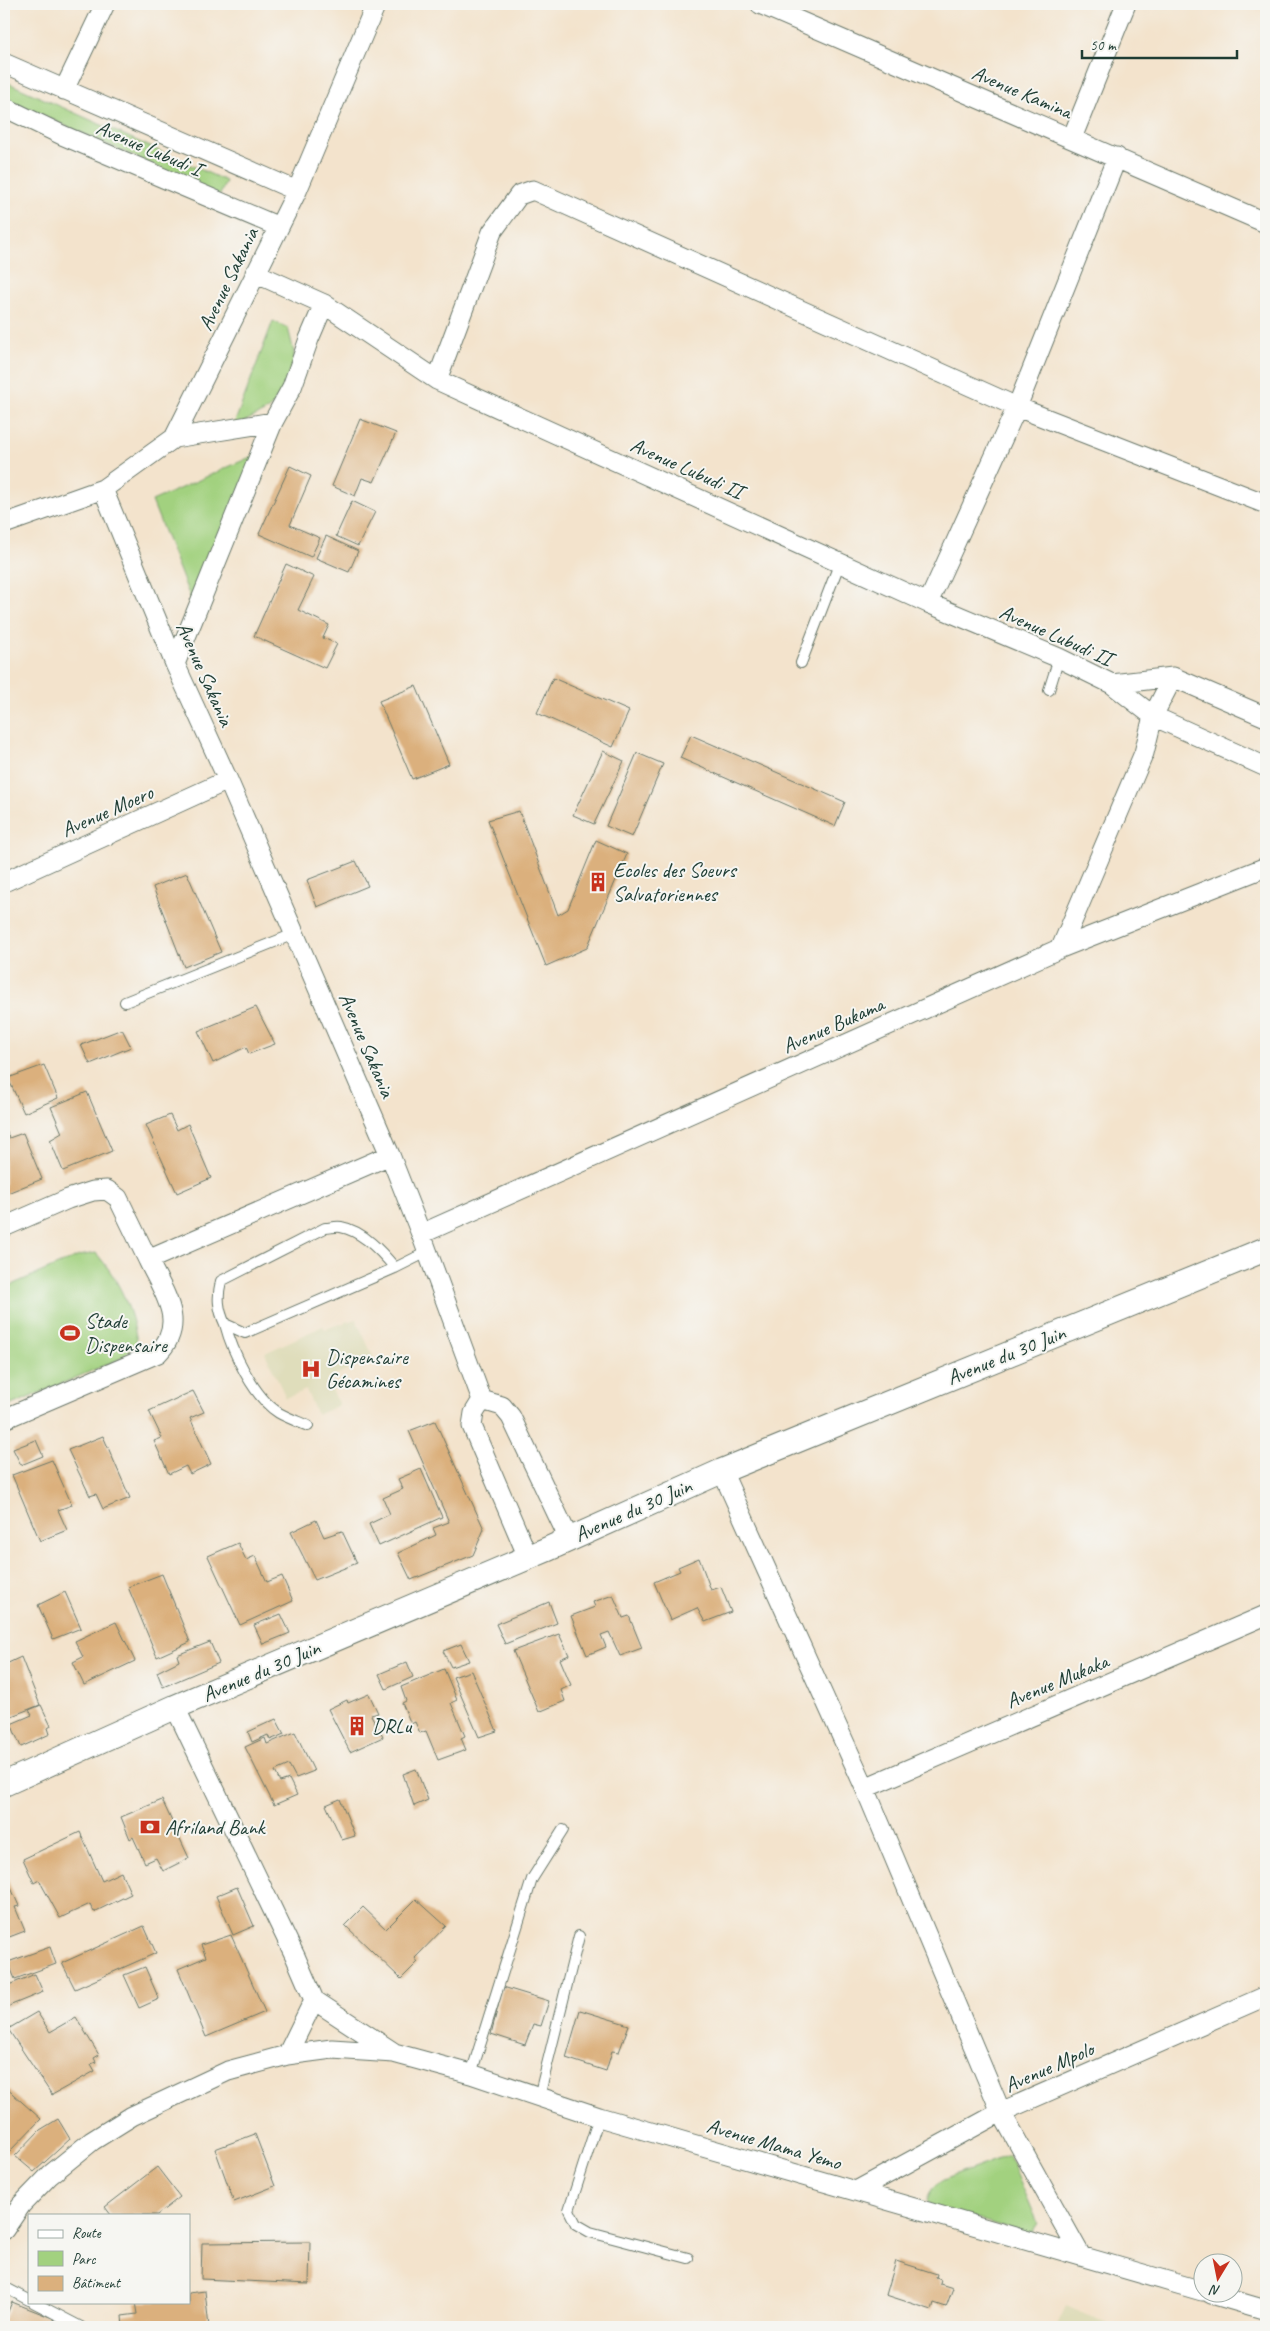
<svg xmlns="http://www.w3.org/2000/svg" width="1270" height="2331" viewBox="0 0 1270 2331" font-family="Caveat,sans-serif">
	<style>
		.built { fill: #dfddbb }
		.green { fill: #a2d17f; stroke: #60875a }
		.building { fill: #dbb07d }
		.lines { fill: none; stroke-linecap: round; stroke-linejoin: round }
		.service-casing { stroke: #697769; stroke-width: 12 }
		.minor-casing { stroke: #697769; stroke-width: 21 }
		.tertiary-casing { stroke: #697769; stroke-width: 26 }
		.service { stroke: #fff; stroke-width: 10 }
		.minor { stroke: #fff; stroke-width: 19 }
		.tertiary { stroke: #fff; stroke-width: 24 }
		.labels { text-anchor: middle; stroke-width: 4; stroke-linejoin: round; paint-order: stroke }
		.street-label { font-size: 21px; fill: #1f3d34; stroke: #f6f6f2 }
		.poi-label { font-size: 21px; fill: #1f3d34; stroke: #f6f6f2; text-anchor: start }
	</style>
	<rect width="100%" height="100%" fill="#f6f6f2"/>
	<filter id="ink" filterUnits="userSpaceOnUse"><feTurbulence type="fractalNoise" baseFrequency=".02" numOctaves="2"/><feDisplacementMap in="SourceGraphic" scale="10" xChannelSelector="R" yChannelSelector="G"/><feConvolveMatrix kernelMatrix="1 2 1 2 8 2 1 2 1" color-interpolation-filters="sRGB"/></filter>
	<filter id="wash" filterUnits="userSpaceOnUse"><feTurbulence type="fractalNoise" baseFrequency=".0096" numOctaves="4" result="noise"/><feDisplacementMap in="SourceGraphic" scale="20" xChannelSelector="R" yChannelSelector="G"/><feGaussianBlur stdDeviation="1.12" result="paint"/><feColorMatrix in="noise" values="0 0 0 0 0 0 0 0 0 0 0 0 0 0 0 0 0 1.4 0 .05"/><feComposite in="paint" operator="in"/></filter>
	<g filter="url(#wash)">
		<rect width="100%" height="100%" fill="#f3e3cc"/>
		<path class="built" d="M356,1319l18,40 -47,20 12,26 -22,10 -11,-25 -20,8 -21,-45 58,-27 2,3z
			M1066,2306l50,21h-60z"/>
		<path class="green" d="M4,81l222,100 -6,14 -216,-97z
			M273,321l15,7 6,24v12l-13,35 -17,13 -31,15z
			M255,455l-63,147 -40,-101z
			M96,1253c22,25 37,57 41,90l-15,15 -118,50v-120l75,-32z
			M1009,2155l29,68 -7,11 -98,-27 -6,-6c2,-10 7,-15 16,-21z"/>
		<g id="blocks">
			<path class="building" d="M360,419l36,14 -22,49 -12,-4 -7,18 -23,-10z
				M290,466l21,10 -21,49 30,13 -9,19 -52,-23z
				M352,501l23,11 -17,34 -22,-10z
				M326,536l32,15 -9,21 -33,-14z
				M286,564l28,13 -16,33 31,15 -6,13 14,6 -12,24 -71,-32z
				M553,678l76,33 -16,36 -76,-34z
				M416,686l33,78 -37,15 -33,-78z
				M691,735l154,67 -10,24 -155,-68z
				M603,751l21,10 -30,63 -21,-9z
				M637,753l26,11 -31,73 -26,-11z
				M519,811l39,104 10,-6 28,-69 31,14 -40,94 -41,18 -58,-146z
				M356,861l12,25 -51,21 -10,-27z
				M187,873l34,79 -37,15 -31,-80z
				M256,1007l19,37 -26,10 -3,-7 -33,16 -15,-32z
				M122,1029l9,18 -41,17 -9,-19z
				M44,1065l14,33 -34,15 -16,-35z
				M87,1092l25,59 -49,20 -13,-31 12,-7 -11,-26z
				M170,1115l7,15 11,-6 23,54 -34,15 -31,-68z
				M4,1125l5,13 14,-5 19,46 -37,15z
				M193,1391l11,21 -14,6 21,46 -21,10 -4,-8 -17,8 -15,-33 8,-3 -13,-27z
				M435,1421l49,108 -11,26 -62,25 -13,-27 38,-18 -3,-7 16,-6 -40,-91z
				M103,1436l27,62 -27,11 -7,-15 -6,2 -22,-46z
				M36,1440l7,16 -22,9 -8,-16z
				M52,1460l20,45 -14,5 9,20 -27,11 -28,-66z
				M421,1469l21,48 -63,29 -10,-22 21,-10 -7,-16 20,-9 -5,-10z
				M316,1520l8,17 18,-6 15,32 -42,17 -24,-48z
				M238,1543l8,17 9,-4 12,26 15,-6 11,25 -53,24 -32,-69z
				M699,1558l12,32 10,-3 10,25 -26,10 -8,-14 -27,12 -16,-38 26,-11 -2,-4z
				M162,1574l28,68 -33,15 -29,-70z
				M65,1592l16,36 -28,11 -15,-34z
				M613,1595l10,23 6,-2 13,32 -22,8 -11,-24 -8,3 5,12 -19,8 -16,-39 24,-9 -2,-5z
				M549,1602l8,21 -52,21 -9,-20z
				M281,1614l9,19 -27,11 -9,-19z
				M116,1622l19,39 -51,24 -11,-23 10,-5 -8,-16z
				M559,1634l10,21 -9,4 11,26 -10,5 4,11 -26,11 -26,-61z
				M210,1642l9,21 -56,24 -6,-15 22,-11 -2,-6z
				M461,1644l8,17 -18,6 -8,-16z
				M21,1657l19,48 -31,12 -5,-11v-41z
				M407,1662l6,15 -27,12 -7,-15z
				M444,1669l13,31 -6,3 14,33 -4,2 5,12 -28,10 -12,-29 -6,2 -5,-11 -4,2 -9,-21 4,-2 -5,-14z
				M471,1671l26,60 -18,6 -26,-60z
				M369,1694l9,19 -7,2 12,22 -33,15 -22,-43 19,-9 1,3z
				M41,1705l10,21 -3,2 2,6 -29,13 -10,-23 21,-9 -3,-5z
				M276,1719l8,15 -14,6 -2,-5 -16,7 -4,-10z
				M295,1732l19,39 -18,7 -7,-13 -14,6 5,11 9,-3 8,16 -23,10 -29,-58 20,-9 2,6z
				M416,1769l12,31 -14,6 -11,-32z
				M340,1799l15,37 -13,4 -16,-35z
				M162,1800l27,58 -26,13 -7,-13 -11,5 -12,-26 -3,2 -9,-22z
				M80,1832l22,49 19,-9 10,22 -37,18 -4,-8 -30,14 -21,-38 -5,3 -11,-24z
				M4,1872l15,34 -4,1 10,24 -21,8z
				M237,1887l17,39 -21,9 -17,-39z
				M416,1899l30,27 -31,32 3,4 -17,17 -56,-54 18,-18 23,22z
				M144,1926l12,27 -81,36 -13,-26z
				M231,1935l34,77 -59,25 -28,-68 28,-12 -5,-12z
				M50,1947l6,17 -41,15 -7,-17z
				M145,1967l14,32 -20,9 -15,-33z
				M35,1974l8,18 -39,16v-21z
				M503,1987l46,14 -8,25 -8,-2 -8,21 -34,-11z
				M580,2010l49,15 -10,27 -7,-1 -6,20 -40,-13z
				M37,2012l13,20 26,-15 23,38 -5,3 2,4 -5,2 4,7 -43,24 -44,-66z
				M4,2086l37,33 -33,34 -4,-4z
				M58,2119l12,20 -36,33 -19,-16 25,-26z
				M255,2134l20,52 -41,16 -19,-53z
				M157,2167l23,30 -23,18h-46l-6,-8z
				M310,2242l-1,42 -108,-5 1,-36z
				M896,2261l41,13 -1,4 5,2 -1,4 13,4 -7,19 -12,-4 -2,7 -46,-15z
				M205,2291l4,36h-86l-1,-11 15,-2 -2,-12h54v-9z
				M12,2302l43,17 -3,8h-48v-6z
				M258,2323l40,1v3h-41z"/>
		</g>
	</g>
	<g filter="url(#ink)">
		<use href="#blocks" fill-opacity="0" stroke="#697769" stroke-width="1"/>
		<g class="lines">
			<defs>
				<path id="service" d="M801,663l39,-101
					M1049,690l10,-32
					M125,1002l169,-68
					M395,1268c-13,-16 -32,-37 -54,-41 -5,-1 -11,1 -16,1l-104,53c-4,16 -3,28 4,43l20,9 150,-65 32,-16
					M225,1324c7,27 29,74 54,89 9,5 20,9 29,13
					M471,2074l61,-195 31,-49
					M539,2097l40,-161
					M599,2117l-30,93 7,14 14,8 98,26
					M4,2287l25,13
					M33,2302l48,25"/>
				<path id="minor" d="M376,4l-79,187 -123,247 -71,51 72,175 53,116 162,375 31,79 61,166
					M760,4l506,219
					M4,63l293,128
					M64,90l41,-86
					M4,107l58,28 217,92
					M1072,138l54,-134
					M255,273l69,31 113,76 491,223 131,55 53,26 41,32 113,51
					M437,380l55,-148 27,-37 14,-5 484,217 249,97
					M174,438l99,-16
					M4,524l99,-35
					M928,603l89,-196 100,-250
					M175,664l98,-242 19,-35 17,-48 15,-35
					M1173,677l93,40
					M1112,684l61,-7
					M4,882l224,-102
					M1061,948l83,-195 9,-37 20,-39
					M4,1227l64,-28 25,-8 14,-1 11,8 30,62 242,-105
					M421,1234l640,-286 205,-81
					M482,1400l-8,13 -2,13 56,131
					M482,1400l20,6 9,11 58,122
					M4,1419l154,-66c30,-30 5,-61 -10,-93
					M722,1471l143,317 136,324 79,142
					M175,1707l120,249 19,44 79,52
					M865,1788l401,-173
					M287,2055l27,-55
					M856,2191l145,-79 265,-116
					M4,2230l17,-25 29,-30 42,-34 40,-25 96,-45 59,-16 45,-6 62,4 77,21 128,43 603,174
					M1211,2294l55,16"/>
				<path id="tertiary" d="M4,1784l171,-77 373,-158 174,-78 544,-222"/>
			</defs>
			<use href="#service" class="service-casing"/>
			<use href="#minor" class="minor-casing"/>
			<use href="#tertiary" class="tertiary-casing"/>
			<use href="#service" class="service"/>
			<use href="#minor" class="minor"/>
			<use href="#tertiary" class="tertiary"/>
		</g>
	</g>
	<defs>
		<symbol id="building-bare" viewBox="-9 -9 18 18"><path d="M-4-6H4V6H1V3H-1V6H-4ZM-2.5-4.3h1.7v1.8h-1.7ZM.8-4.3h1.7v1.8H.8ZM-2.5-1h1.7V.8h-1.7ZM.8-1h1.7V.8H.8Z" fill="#c8321e" stroke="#f6f6f2" stroke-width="2.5" paint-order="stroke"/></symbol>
		<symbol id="stadium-bare" viewBox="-9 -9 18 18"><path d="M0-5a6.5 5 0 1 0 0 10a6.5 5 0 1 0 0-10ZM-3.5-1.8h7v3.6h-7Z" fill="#c8321e" stroke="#f6f6f2" stroke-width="2.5" paint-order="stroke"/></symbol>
		<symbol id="hospital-bare" viewBox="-9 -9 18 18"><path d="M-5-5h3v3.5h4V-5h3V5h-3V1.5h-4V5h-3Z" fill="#c8321e" stroke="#f6f6f2" stroke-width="2.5" paint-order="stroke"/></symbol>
		<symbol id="bank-bare" viewBox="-9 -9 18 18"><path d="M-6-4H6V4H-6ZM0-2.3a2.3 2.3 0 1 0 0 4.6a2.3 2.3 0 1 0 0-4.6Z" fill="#c8321e" stroke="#f6f6f2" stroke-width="2.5" paint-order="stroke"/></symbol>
	</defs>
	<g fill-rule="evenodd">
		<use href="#building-bare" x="584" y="868" width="28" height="28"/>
		<use href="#stadium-bare" x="56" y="1319" width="28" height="28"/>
		<use href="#hospital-bare" x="297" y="1355" width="28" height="28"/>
		<use href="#building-bare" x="343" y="1712" width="28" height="28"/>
		<use href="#bank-bare" x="136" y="1813" width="28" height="28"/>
	</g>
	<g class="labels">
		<g class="street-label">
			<text transform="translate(1022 92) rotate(23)" y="7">Avenue Kamina</text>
			<text transform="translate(149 148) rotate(23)" y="7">Avenue Lubudi I</text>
			<text transform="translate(228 279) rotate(-64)" y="7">Avenue Sakania</text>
			<text transform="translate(687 468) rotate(24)" y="7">Avenue Lubudi II</text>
			<text transform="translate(1056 635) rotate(24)" y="7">Avenue Lubudi II</text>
			<text transform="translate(205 674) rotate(66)" y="7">Avenue Sakania</text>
			<text transform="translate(107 811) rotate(-24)" y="7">Avenue Moero</text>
			<text transform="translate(833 1025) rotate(-24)" y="7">Avenue Bukama</text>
			<text transform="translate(367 1045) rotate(67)" y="7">Avenue Sakania</text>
			<text transform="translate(1006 1355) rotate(-22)" y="7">Avenue du 30 Juin</text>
			<text transform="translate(633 1510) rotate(-24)" y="7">Avenue du 30 Juin</text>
			<text transform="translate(261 1671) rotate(-23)" y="7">Avenue du 30 Juin</text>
			<text transform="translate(1057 1681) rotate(-23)" y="7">Avenue Mukaka</text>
			<text transform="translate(1049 2067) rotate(-24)" y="7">Avenue Mpolo</text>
			<text transform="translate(774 2144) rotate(16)" y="7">Avenue Mama Yemo</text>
		</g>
		<g class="poi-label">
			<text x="613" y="877">Ecoles des Soeurs<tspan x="613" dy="24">Salvatoriennes</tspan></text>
			<text x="85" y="1328">Stade<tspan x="85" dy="24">Dispensaire</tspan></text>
			<text x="326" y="1364">Dispensaire<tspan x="326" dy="24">Gécamines</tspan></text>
			<text x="372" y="1733">DRLu</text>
			<text x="165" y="1834">Afriland Bank</text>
		</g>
	</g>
	<rect width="1270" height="2331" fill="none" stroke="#f6f6f2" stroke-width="20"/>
	<rect x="28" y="2214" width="162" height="90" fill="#f6f6f2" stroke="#a0aca6"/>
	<rect x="38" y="2230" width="25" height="8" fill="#ffffff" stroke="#a0aca6"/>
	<text x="72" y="2238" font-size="15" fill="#1f3d34">Route</text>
	<rect x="38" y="2251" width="25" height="15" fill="#a2d17f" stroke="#a0aca6"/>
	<text x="72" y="2264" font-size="15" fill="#1f3d34">Parc</text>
	<rect x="38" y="2276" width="25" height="15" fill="#dbb07d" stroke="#a0aca6"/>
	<text x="72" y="2288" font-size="15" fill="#1f3d34">Bâtiment</text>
	<g transform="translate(1218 2278) rotate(190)"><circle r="24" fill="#f6f6f2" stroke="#a0aca6"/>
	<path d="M0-4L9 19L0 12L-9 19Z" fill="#c8321e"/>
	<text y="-8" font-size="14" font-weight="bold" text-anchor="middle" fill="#1f3d34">N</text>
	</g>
	<path d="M1082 50v8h155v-8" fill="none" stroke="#1f3d34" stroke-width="2.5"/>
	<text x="1090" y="50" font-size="15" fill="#1f3d34" stroke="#f6f6f2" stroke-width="4" paint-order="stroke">50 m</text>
</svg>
